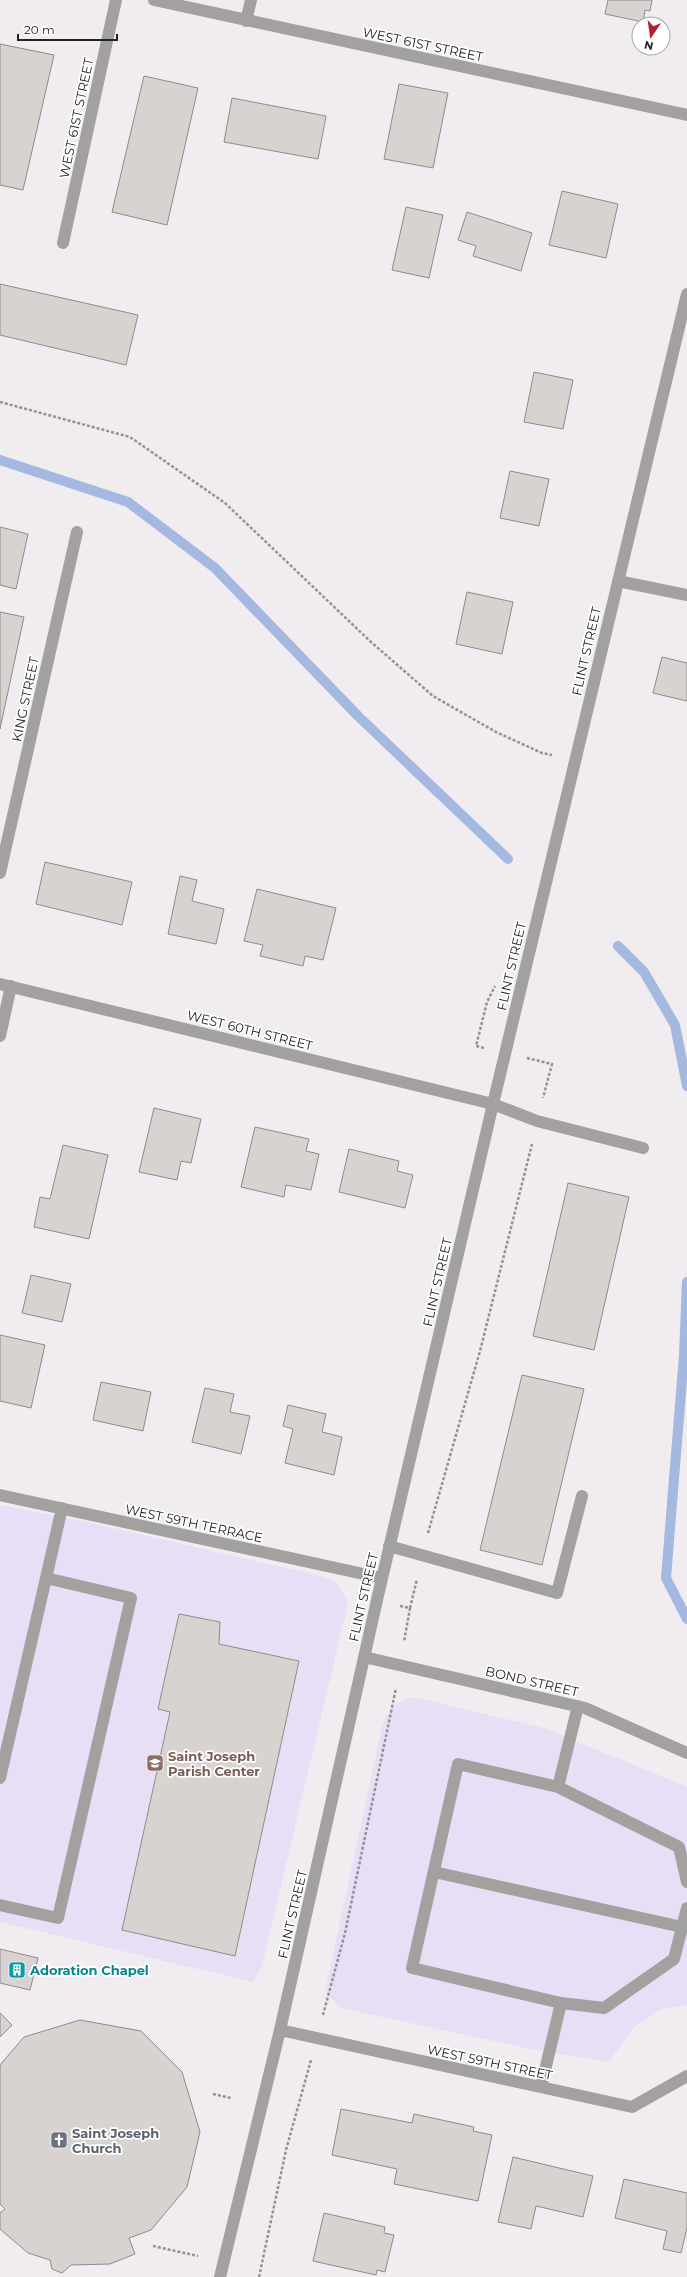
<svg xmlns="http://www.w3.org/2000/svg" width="687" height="2277" viewBox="0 0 687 2277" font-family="Montserrat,sans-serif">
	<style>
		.education { fill: #e7dff5 }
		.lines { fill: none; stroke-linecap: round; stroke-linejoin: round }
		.stream { stroke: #a4b8e0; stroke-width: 10 }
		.building { fill: #d8d3d0; stroke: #908b88 }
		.path { stroke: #949294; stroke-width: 2.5; stroke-dasharray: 3 2; stroke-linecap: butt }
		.minor { stroke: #a3a0a0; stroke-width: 12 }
		.labels { text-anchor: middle; stroke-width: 3.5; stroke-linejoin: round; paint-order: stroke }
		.street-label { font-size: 13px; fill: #242324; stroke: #fff }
		.education-label { font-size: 13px; font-weight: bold; fill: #785e54; stroke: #fff; text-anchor: start }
		.culture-label { font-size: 13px; font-weight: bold; fill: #0d838f; stroke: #fff; text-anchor: start }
		.worship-label { font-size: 13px; font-weight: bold; fill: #5b616d; stroke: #fff; text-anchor: start }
	</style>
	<rect width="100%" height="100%" fill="#f0ecf0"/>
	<path class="education" d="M0,1505l96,19 225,52 17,7 10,20 -86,363 -9,16 -253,-60z
		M408,1698h11l128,31 140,58v218l-25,4 -28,18 -25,35 -83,-14 -185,-40 -16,-16 58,-270 10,-16z"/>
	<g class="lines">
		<path class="stream" d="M0,460l128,42 87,66 143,148 150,143
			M618,946l26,26 31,53 12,61
			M687,1282l-3,73 -18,223 21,41"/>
	</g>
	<path class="building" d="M608,0h44l-2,11 -5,-1 -2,12 -38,-8z
		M0,44l54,11 -31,135 -23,-5z
		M144,76l54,12 -31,137 -55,-13z
		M399,84l49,9 -15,75 -49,-9z
		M232,98l94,18 -8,43 -94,-17z
		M562,191l56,13 -12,54 -57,-13z
		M406,207l37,8 -14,63 -37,-8z
		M467,212l65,21 -11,38 -48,-15 3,-10 -18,-6z
		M0,284l138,31 -12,50 -126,-30z
		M534,372l39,8 -10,49 -39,-7z
		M510,471l39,8 -10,47 -39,-8z
		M0,527l28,7 -12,55 -16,-4z
		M467,592l46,10 -11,52 -46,-10z
		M0,612l24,5 -24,112z
		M662,657l25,6v38l-34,-8z
		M45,862l87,20 -10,43 -86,-21z
		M180,876l17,4 -5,21 32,8 -8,35 -48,-10z
		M257,889l79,19 -13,52 -18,-4 -2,10 -43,-10 3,-11 -19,-4z
		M154,1108l47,11 -10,44 -10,-2 -4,19 -38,-8z
		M255,1127l54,12 -3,12 13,3 -8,36 -25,-5 -2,12 -43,-10z
		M63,1145l45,10 -19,84 -55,-12 6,-30 10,2z
		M349,1149l50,12 -2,10 16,4 -8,33 -66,-16z
		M568,1183l61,14 -35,153 -61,-14z
		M31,1275l40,9 -9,38 -40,-9z
		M0,1335l45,10 -14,63 -31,-7z
		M522,1375l62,14 -42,176 -62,-15z
		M101,1382l50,10 -8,39 -50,-11z
		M205,1388l29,6 -4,18 20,4 -9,38 -49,-12z
		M288,1405l38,9 -4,18 20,5 -8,38 -49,-12 8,-34 -10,-3z
		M179,1614l41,8 -1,22 80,17 -64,295 -113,-26 48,-218 -12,-3z
		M0,1949l38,9 -8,32 -30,-7z
		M0,2013l12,12 -12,12z
		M80,2020l61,11 41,41 18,60 -13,55 -36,43 -22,8 6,16 -25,10 -39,1 -9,8 -10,-4 -2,-9 -22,-7 -28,-24v-16l5,-4 -5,-5v-139l24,-28z
		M341,2109l71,14 2,-9 60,13 -1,4 19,4 -14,66 -84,-17 3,-15 -65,-14z
		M513,2157l80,19 -10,41 -47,-11 -5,23 -33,-7z
		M624,2179l63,14v35l-6,25 -18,-4 4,-18 -52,-13z
		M324,2213l61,14 -1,6 10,2 -9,37 -8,-2 -1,5 -63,-14z"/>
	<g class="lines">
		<path class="path" d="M0,402l130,35 95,66 146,139 62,54 63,36 46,21 10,2
			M484,1048l-8,-2 11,-44 8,-16
			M527,1058l25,6 -9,34
			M428,1533l52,-182 52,-207
			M400,1606l10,2 -6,34
			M410,1608l7,-29
			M323,2015l22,-82 51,-245
			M213,2094l18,4
			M153,2246l45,10
			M259,2277l27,-127 25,-90"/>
		<path class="minor" d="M154,0l533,115
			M246,21l5,-21
			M63,243l53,-243
			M618,581l69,14
			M0,873l77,-341
			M0,984l493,120 44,17 106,27
			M0,1036l11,-50
			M0,1495l382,83
			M389,1546l168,47 25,-97
			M46,1578l16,-70
			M364,1657l221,51 102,45
			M578,1706l-20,81 121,60 8,35
			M0,1778l46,-200 85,20 -73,320 -58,-13
			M558,1787l-100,-23 -46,204 149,35
			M434,1872l248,55
			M280,2030l352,77 55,-31
			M541,2087l20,-84 43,5 70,-49 13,-51
			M220,2277l60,-247 97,-430 116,-496 194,-810"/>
	</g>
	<defs>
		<symbol id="school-square" viewBox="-11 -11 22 22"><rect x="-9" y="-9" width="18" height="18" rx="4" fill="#8d6e63" stroke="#fff"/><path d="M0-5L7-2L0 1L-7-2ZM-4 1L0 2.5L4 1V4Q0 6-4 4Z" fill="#fff"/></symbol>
		<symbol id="building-square" viewBox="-11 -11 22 22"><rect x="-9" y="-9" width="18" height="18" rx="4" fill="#0f9aa8" stroke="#fff"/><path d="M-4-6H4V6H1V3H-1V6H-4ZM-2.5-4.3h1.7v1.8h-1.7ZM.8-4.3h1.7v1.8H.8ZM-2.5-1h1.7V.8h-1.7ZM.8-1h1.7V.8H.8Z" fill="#fff"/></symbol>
		<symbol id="church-square" viewBox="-11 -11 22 22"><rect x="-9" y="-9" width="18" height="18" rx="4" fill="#6b7280" stroke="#fff"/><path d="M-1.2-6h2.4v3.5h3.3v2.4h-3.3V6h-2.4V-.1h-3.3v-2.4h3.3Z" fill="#fff"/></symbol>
	</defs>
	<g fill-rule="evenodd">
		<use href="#school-square" x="145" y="1753" width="20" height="20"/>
		<use href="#building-square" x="7" y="1960" width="20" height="20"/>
		<use href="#church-square" x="49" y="2130" width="20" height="20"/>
	</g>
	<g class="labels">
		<g class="street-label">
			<text transform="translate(423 44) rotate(12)" y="5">WEST 61ST STREET</text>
			<text transform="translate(76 118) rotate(-78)" y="5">WEST 61ST STREET</text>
			<text transform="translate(586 651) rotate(-77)" y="5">FLINT STREET</text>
			<text transform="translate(25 699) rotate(-78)" y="5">KING STREET</text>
			<text transform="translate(511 966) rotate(-77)" y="5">FLINT STREET</text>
			<text transform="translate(250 1030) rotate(14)" y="5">WEST 60TH STREET</text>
			<text transform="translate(437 1282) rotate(-77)" y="5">FLINT STREET</text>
			<text transform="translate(194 1523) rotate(12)" y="5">WEST 59TH TERRACE</text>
			<text transform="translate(363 1597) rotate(-77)" y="5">FLINT STREET</text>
			<text transform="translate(532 1681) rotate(13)" y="5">BOND STREET</text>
			<text transform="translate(292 1914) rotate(-77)" y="5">FLINT STREET</text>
			<text transform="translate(490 2062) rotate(12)" y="5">WEST 59TH STREET</text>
		</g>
		<g class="education-label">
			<text x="168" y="1761">Saint Joseph<tspan x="168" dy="15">Parish Center</tspan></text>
		</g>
		<g class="culture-label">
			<text x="30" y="1975">Adoration Chapel</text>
		</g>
		<g class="worship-label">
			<text x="72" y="2138">Saint Joseph<tspan x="72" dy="15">Church</tspan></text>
		</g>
	</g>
	<g transform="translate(651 36) rotate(193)"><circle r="19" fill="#ffffff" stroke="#a7a7a7"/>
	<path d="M0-3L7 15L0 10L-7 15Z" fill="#b2202f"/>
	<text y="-6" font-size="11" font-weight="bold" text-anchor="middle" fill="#242324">N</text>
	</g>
	<path d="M18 34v6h99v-6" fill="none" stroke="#242324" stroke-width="2"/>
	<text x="24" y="34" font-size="12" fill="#242324" stroke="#ffffff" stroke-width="3" paint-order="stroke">20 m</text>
</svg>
